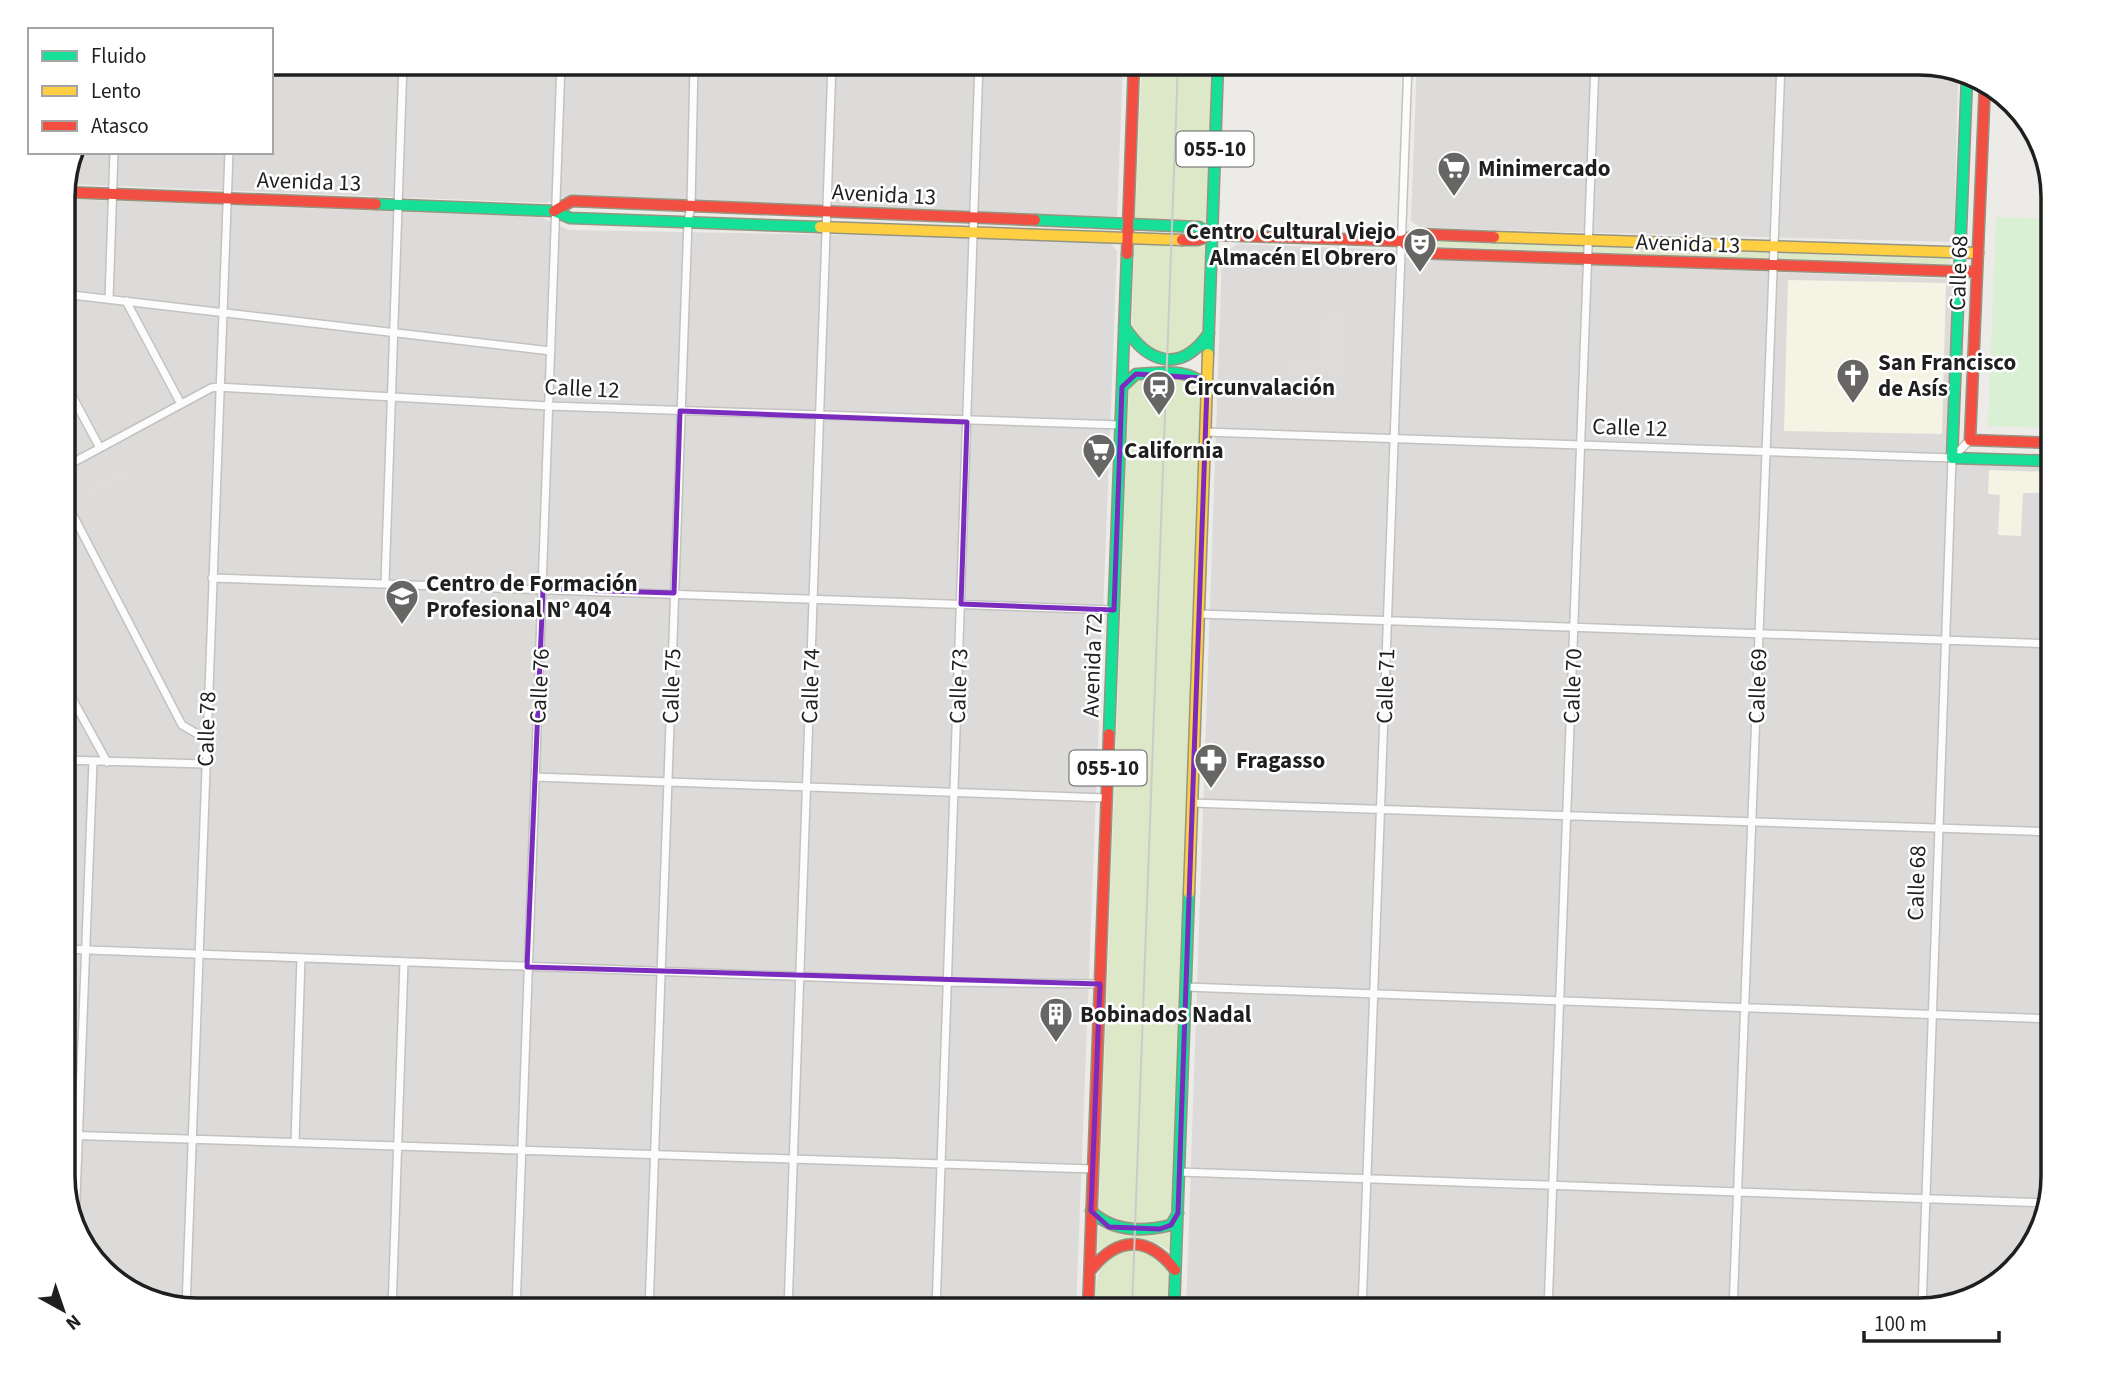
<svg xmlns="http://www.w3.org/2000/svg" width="2116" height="1373" viewBox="0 0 2116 1373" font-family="'Source Sans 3',sans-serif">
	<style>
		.residential { fill: #dcdbd9 }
		.education { fill: #f5f3e4 }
		.grass { fill: #dde8c9 }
		.park { fill: #d9f0d5 }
		.parking { fill: #dddcdb }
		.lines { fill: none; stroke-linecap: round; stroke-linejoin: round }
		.street-casing { stroke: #c3c2c0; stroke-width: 10 }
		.fast-casing { stroke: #969581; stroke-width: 13 }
		.slow-casing { stroke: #969581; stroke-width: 13 }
		.jam-casing { stroke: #969581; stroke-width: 13 }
		.street { stroke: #fcfcfc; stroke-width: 7 }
		.fast { stroke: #16e098; stroke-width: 10 }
		.slow { stroke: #ffcf43; stroke-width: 10 }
		.jam { stroke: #f24e42; stroke-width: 10 }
		.tram { stroke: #cbcbca; stroke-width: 2 }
		.marked { fill: none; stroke: #7b2cbf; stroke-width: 5; stroke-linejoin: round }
		.labels { text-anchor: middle; stroke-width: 5; stroke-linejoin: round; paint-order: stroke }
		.shield { fill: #fff; stroke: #626262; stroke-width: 2 }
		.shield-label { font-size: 21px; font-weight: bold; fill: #1f1f1f }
		.poi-label { font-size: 23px; font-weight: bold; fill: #1f1f1f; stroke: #fff; text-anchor: start }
		.street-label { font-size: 23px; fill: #1f1f1f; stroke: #fff }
		.rim { fill: none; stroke: #1f1f1f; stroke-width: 3.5 }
	</style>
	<rect width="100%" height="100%" fill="#edebe8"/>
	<path class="residential" d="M271,63h852l-6,154 -554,-20 -17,6 -480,-19 14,-32h191z
		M1417,63h501l40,12 -4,167 -533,-14 -10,-7z
		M63,199l478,18 28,13 539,10 9,11 -41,1059h-878l-75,-22 -42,-46 -18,-58z
		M1237,244l157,6 13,8 545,21 -3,181 104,5v711l-22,74 -46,42 -66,18h-733l36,-1055z"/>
	<path class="education" d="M1788,280l158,3 -4,151 -158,-3z
		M1989,470l64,2v21h-30l-2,43 -23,-1 2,-40 -12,-1z"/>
	<path class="grass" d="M1142,63h69l-3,160 -73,-2z
		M1422,238l522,18 6,4 -1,5 -529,-19 -4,-5z
		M1134,242l73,2 -4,86c-7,20 -23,25 -42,25l-25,-17 -4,-12z
		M1137,377l56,1 8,5 -28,833 -9,9 -56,-2 -9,-10 30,-828z
		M1099,1227l34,5 39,-2 -1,22c-23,-18 -51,-18 -74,0z
		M1131,1249c41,3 40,28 38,61h-74c2,-34 -1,-51 36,-61z"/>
	<path class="park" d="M1996,217l57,2v209l-65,-2z"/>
	<path class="parking" d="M1322,306l26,1 -3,70 -61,-2v-15l36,1z
		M126,464l7,12 -43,24 -7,-12z"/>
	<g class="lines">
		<defs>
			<path id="street" d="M1756,63l183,6
				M63,294l488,57
				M109,299l5,-147
				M126,301l55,103
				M63,379l37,69
				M1205,432l747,26
				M63,468l148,-80 7,-1 331,19 572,19
				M63,496l119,229 24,14
				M212,578l902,32
				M385,583l18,-520
				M1199,614l854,30
				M63,682l44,80
				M63,760l142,4
				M535,777l572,21
				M1192,803l861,29
				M63,949l885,33 152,2
				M1186,987l867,32
				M63,1135l1030,34
				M295,1142l6,-184
				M1179,1172l866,31
				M75,1223l18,-461
				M186,1307l43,-1155
				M1922,1309l30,-851 18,-18
				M392,1310l12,-348
				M516,1310l45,-1247
				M649,1310l39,-1089 3,-15 3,-143
				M788,1310l44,-1247
				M936,1310l43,-1247
				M1362,1310l46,-1247
				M1548,1310l47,-1247
				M1733,1310l48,-1247"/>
			<path id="fast" d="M1967,77l-15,381 101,3
				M376,204l178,7 16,7 250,9
				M1035,220l164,7 13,8
				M1124,326c24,38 57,48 85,7
				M1208,354l10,-291
				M1122,387l14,-13c25,-1 52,-7 71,13
				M1109,734l18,-480
				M1091,1211c22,21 52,21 80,14l7,-12
				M1174,1310l15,-417"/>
			<path id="slow" d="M820,227l362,13
				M1494,237l484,16
				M1189,893l19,-539"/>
			<path id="jam" d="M1985,83l-15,357 83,3
				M63,192l313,12
				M554,211l18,-10 463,19
				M1182,240h16l14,-5 190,6 16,-7 76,3
				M1402,241l13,12 562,19
				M1127,254l7,-191
				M1090,1271c27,-35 58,-36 85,-1
				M1088,1310l21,-576"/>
		</defs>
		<use href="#street" class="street-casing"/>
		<use href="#fast" class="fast-casing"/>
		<use href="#slow" class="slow-casing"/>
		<use href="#jam" class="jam-casing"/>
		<use href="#street" class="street"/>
		<use href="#fast" class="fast"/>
		<use href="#slow" class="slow"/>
		<use href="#jam" class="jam"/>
		<path class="tram" d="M1132,1310l46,-1247"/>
	</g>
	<path class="marked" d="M1136,374l65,4 6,9 -29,826 -7,12 -11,4 -51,-2 -18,-16 9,-227 -573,-17 16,-378 131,4 6,-182 287,11 -6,182 153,6 8,-223z"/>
	<defs>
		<symbol id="supermarket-pin" viewBox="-11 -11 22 30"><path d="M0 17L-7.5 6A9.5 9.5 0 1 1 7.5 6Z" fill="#676665" stroke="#fff"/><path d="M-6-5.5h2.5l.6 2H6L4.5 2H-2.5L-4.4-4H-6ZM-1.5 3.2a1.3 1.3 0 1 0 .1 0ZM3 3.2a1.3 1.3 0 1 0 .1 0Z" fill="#fff"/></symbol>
		<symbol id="theatre-pin" viewBox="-11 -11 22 30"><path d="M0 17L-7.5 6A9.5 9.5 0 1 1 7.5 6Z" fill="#676665" stroke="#fff"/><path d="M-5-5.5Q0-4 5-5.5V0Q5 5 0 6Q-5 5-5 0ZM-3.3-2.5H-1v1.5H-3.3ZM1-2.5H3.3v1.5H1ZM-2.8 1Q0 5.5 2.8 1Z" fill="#fff"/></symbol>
		<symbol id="church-pin" viewBox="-11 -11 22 30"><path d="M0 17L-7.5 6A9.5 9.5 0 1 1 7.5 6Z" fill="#676665" stroke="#fff"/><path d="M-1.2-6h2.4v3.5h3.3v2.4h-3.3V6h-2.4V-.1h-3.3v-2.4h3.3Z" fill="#fff"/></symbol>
		<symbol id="station-pin" viewBox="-11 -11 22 30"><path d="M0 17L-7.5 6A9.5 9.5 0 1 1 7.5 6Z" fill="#676665" stroke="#fff"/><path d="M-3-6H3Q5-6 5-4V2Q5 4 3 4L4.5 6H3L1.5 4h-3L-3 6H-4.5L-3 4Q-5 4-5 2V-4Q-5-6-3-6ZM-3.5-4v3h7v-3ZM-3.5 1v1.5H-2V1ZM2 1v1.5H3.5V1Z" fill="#fff"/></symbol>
		<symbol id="school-pin" viewBox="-11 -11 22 30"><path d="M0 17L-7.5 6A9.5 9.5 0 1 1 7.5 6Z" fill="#676665" stroke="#fff"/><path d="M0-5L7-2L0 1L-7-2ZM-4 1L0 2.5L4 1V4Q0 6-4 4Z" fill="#fff"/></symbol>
		<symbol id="pharmacy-pin" viewBox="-11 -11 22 30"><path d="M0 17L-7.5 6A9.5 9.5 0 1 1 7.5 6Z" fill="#676665" stroke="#fff"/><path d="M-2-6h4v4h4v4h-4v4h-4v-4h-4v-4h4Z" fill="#fff"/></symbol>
		<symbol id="building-pin" viewBox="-11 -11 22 30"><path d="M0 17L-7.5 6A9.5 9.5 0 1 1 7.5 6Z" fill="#676665" stroke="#fff"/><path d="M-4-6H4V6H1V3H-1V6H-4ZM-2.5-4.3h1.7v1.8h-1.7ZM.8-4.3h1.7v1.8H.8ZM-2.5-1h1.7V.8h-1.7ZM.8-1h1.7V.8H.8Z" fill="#fff"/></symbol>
	</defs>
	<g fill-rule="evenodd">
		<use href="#supermarket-pin" x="1435" y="149" width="38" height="52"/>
		<use href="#theatre-pin" x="1401" y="225" width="38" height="52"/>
		<use href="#church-pin" x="1834" y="356" width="38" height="52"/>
		<use href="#station-pin" x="1140" y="368" width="38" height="52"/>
		<use href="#supermarket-pin" x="1080" y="431" width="38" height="52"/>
		<use href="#school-pin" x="383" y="577" width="38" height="52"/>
		<use href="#pharmacy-pin" x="1192" y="741" width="38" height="52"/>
		<use href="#building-pin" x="1037" y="995" width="38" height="52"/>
	</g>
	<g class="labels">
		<g class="shield">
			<rect x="1176.5" y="131.5" width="77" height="35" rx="5"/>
			<rect x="1069.5" y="750.5" width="77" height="35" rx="5"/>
		</g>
		<g class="shield-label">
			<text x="1215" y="156">055-10</text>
			<text x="1108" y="775">055-10</text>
		</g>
		<g class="poi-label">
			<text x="1478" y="176">Minimercado</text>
			<text x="1396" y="239" text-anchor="end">Centro Cultural Viejo<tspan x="1396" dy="26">Almacén El Obrero</tspan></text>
			<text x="1878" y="370">San Francisco<tspan x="1878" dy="26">de Asís</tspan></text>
			<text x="1184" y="395">Circunvalación</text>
			<text x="1124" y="458">California</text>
			<text x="426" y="591">Centro de Formación<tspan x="426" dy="26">Profesional N° 404</tspan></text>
			<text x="1236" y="768">Fragasso</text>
			<text x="1080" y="1022">Bobinados Nadal</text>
		</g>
		<g class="street-label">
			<text transform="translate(309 181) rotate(2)" y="8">Avenida 13</text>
			<text transform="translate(884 194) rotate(3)" y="8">Avenida 13</text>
			<text transform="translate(1688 243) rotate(2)" y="8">Avenida 13</text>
			<text transform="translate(1958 273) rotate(-88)" y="8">Calle 68</text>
			<text transform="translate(582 388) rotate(3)" y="8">Calle 12</text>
			<text transform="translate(1630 427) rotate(2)" y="8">Calle 12</text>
			<text transform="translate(1092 665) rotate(-88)" y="8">Avenida 72</text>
			<text transform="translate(539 686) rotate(-87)" y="8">Calle 76</text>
			<text transform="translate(671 686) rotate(-88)" y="8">Calle 75</text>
			<text transform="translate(810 686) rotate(-88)" y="8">Calle 74</text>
			<text transform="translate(958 686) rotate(-88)" y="8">Calle 73</text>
			<text transform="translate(1385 686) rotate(-88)" y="8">Calle 71</text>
			<text transform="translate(1572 686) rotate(-88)" y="8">Calle 70</text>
			<text transform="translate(1757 686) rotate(-88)" y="8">Calle 69</text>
			<text transform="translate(206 729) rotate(-88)" y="8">Calle 78</text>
			<text transform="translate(1916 883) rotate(-88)" y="8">Calle 68</text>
		</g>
	</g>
	<path d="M0 0H2116V1373H0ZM197 75H1919A122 122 0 0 1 2041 197V1176A122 122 0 0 1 1919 1298H197A122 122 0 0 1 75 1176V197A122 122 0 0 1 197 75Z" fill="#fff" fill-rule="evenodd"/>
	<path class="rim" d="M197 75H1919A122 122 0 0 1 2041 197V1176A122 122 0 0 1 1919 1298H197A122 122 0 0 1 75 1176V197A122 122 0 0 1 197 75Z"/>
	<rect x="28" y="28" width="245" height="126" fill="#ffffff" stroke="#a5a5a5" stroke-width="2"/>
	<rect x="42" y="51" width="35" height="10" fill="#16e098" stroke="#a5a5a5" stroke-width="2"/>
	<text x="91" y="63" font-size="21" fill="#1f1f1f">Fluido</text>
	<rect x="42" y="86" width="35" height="10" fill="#ffcf43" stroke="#a5a5a5" stroke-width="2"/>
	<text x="91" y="98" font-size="21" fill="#1f1f1f">Lento</text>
	<rect x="42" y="121" width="35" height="10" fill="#f24e42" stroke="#a5a5a5" stroke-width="2"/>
	<text x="91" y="133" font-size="21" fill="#1f1f1f">Atasco</text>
	<g transform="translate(63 1310) rotate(140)" stroke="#ffffff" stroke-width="5" paint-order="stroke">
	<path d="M0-5L12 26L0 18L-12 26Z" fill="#1f1f1f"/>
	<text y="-10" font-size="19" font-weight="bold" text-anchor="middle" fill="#1f1f1f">N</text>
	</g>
	<path d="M1864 1331v10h135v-10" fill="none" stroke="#1f1f1f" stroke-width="3.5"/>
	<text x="1874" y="1331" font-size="21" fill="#1f1f1f" stroke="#ffffff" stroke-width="5" paint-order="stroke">100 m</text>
</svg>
